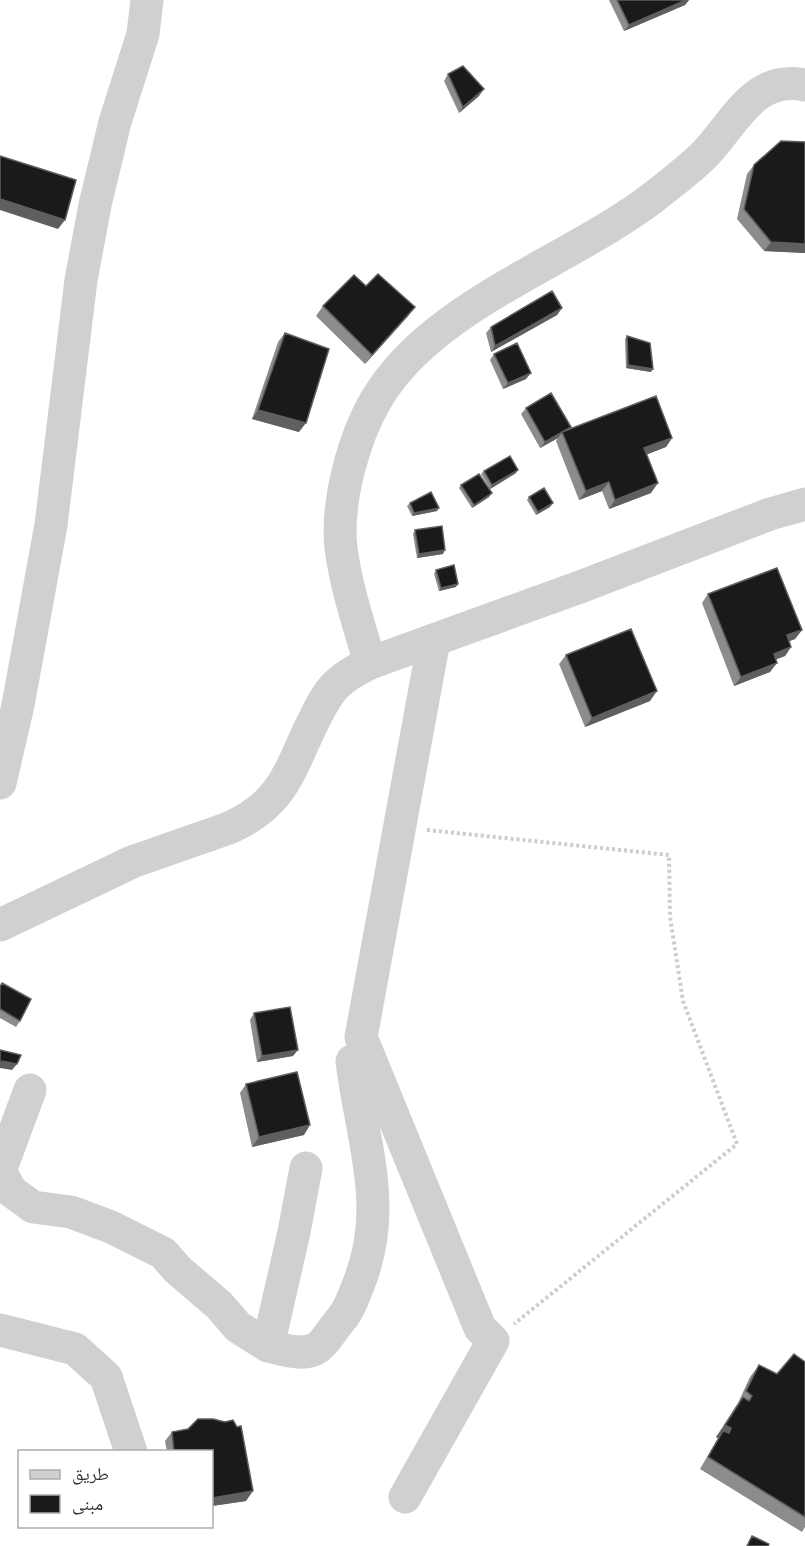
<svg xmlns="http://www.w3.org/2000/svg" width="805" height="1546" viewBox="0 0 805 1546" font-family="'Roboto Condensed','Noto Naskh Arabic',sans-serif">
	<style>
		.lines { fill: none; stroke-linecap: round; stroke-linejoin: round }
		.path { stroke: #cdcdcd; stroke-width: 4; stroke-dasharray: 3 3; stroke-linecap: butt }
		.minor { stroke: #d0d0d0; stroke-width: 33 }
		.wall { fill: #8c8c8c }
		.shaded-wall { fill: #5f5f5f }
		.building { fill: #1a1a1a; stroke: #5f5f5f; stroke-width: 1.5 }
	</style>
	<rect width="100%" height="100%" fill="#fff"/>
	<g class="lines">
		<path class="path" d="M427,830l242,25 1,62 13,84 54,143 -223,180"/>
		<path class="minor" d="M370,663c-11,-38 -24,-76 -29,-115 -5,-44 12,-109 35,-148 55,-95 194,-138 279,-204 16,-13 34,-26 49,-41 30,-30 49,-81 101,-70
			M0,783l18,-78 33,-180 30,-245 14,-75 20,-83 28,-88 4,-34
			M0,925l132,-63 97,-34c56,-25 60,-58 85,-108 6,-12 12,-25 22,-35 10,-10 22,-16 34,-22l210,-76 190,-73 35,-10
			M30,1090l-30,81 11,20 22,16 38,5 40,15 52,26 15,17 41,35 19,22 30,19
			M306,1168l-12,64 -26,114c15,3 35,11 49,2 8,-5 15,-18 21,-25 11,-12 15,-25 21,-40 31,-78 2,-145 -7,-222l16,-6
			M0,1330l75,19 31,28 25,75
			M405,1497l88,-156 -13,-13 -119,-291 73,-397"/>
	</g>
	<path class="wall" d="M609,0h80l-4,5 -61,26z
		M448,74l31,22 -20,17 -15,-32z
		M754,165l51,88 -41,-2 -27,-32 10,-45z
		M366,286l42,30 -43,48 -49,-48 7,-10z
		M562,308l-5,7 -66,37 -5,-19 5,-6z
		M285,333l14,99 -47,-13 26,-77z
		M627,336l24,36 -25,-4 -1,-29z
		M494,354l32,25 -23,10 -13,-29z
		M526,408l45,19 -2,2 103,9 -6,9 -19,7 4,39 -42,16 -7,-18 -23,9 -23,-59 2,-3 -18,10 -19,-34z
		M484,471l32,2 -26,16 -9,-15z
		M461,485l28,12 -17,11 -13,-20z
		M529,497l21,10 -14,8 -9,-15z
		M410,503l27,8 -25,5 -5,-10z
		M415,530l28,24 -26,4 -4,-24z
		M436,570l20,17 -17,4 -5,-17z
		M708,594l94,36 -7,9 -6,2 2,6 -6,9 -9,3 -6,13 -36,14 -32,-83z
		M566,655l84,46 -65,26 -26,-63z
		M2,983l18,38 -4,6 -16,-9v-32z
		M254,1013l39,43 -36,6 -7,-42z
		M246,1084l58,51 -52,12 -12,-54z
		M805,1362v165l-3,5 -102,-63 18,-31 -2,-1 22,-34 12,-26 9,-12 18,9z
		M237,1427l9,74 -34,5v-54h-45l-2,-11 7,-9z"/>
	<path class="shaded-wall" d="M686,0h3l-4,5 -61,26 5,-6z
		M484,89l-5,7 -20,17 4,-6z
		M0,199l65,21 -7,9 -58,-19z
		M771,242l34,2v9l-41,-2z
		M415,307l-7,9 -43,48 7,-9z
		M562,308l-5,7 -66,37 4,-6z
		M628,365l25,4 -2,3 -25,-4z
		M531,373l-5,6 -23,10 5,-6z
		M258,410l48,13 -7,9 -47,-13z
		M571,427l-5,6 -4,-1 -4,6 -18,10 5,-6z
		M672,438l-6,9 -28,11 6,-10z
		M518,470l-2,3 -26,16 2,-4z
		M609,482l-7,9 -23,9 7,-9z
		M658,483l-7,10 -42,16 6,-9z
		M492,493l-3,4 -17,11 2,-3z
		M553,503l-3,4 -14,8 2,-3z
		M439,508l-2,3 -25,5 2,-3z
		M445,550l-2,4 -26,4 2,-4z
		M458,584l-2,3 -17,4 2,-3z
		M802,630l-7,9 -15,6 7,-10z
		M791,647l-6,9 -18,7 7,-9z
		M777,663l-7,9 -36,14 7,-9z
		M657,691l-7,10 -65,26 7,-9z
		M298,1050l-5,6 -36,6 5,-6z
		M2,1061l15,3 -5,6 -12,-2v-4z
		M310,1125l-6,10 -52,12 7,-10z
		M725,1425l6,3 -8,12v-9l-5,7 -2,-1z
		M253,1491l-7,10 -34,5v-8z"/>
	<path class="building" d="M617,0h69l-57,25z
		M463,66l21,23 -21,18 -15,-33z
		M781,141l24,1v102l-34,-2 -27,-33 10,-44z
		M0,156l76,24 -11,40 -65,-21z
		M378,274l37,33 -43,48 -49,-49 31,-31 12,11z
		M552,291l10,17 -67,38 -4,-19z
		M285,333l44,16 -23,74 -48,-13z
		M627,336l23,7 3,26 -25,-4z
		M517,343l14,30 -23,10 -14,-29z
		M551,393l20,34 -26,15 -19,-34z
		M656,396l16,42 -28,10 14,35 -43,17 -6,-18 -23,9 -24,-59z
		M510,456l8,14 -26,15 -8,-14z
		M479,474l13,19 -18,12 -13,-20z
		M544,488l9,15 -15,9 -9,-15z
		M431,492l8,16 -25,5 -4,-10z
		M442,526l3,24 -26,4 -4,-24z
		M454,565l4,19 -17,4 -5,-18z
		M777,568l25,62 -15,5 4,12 -17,7 3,9 -36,14 -33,-83z
		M631,629l26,62 -65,27 -26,-63z
		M2,983l29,16 -11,22 -20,-12v-22z
		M290,1007l8,43 -36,6 -8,-43z
		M0,1050l21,5 -4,9 -15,-3 -2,5z
		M297,1072l13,53 -51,12 -13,-53z
		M794,1354l11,8v155l-97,-60 15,-26 6,2 2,-5 -6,-3 18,-28 6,4 3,-5 -6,-5 13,-26 18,9z
		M198,1419h15l12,3 8,-2 4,7 4,-1 12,65 -41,7v-46h-38l-2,-20 16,-3z
		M752,1536l17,8 -1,2h-21z"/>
	<rect x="18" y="1450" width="195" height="78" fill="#ffffff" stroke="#adadad" stroke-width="1.5"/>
	<rect x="30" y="1470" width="30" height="9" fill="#d0d0d0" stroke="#adadad" stroke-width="1.5"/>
	<text x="72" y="1480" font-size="18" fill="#333333">طريق</text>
	<rect x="30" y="1495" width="30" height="18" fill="#1a1a1a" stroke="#adadad" stroke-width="1.5"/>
	<text x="72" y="1510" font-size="18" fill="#333333">مبنى</text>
</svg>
